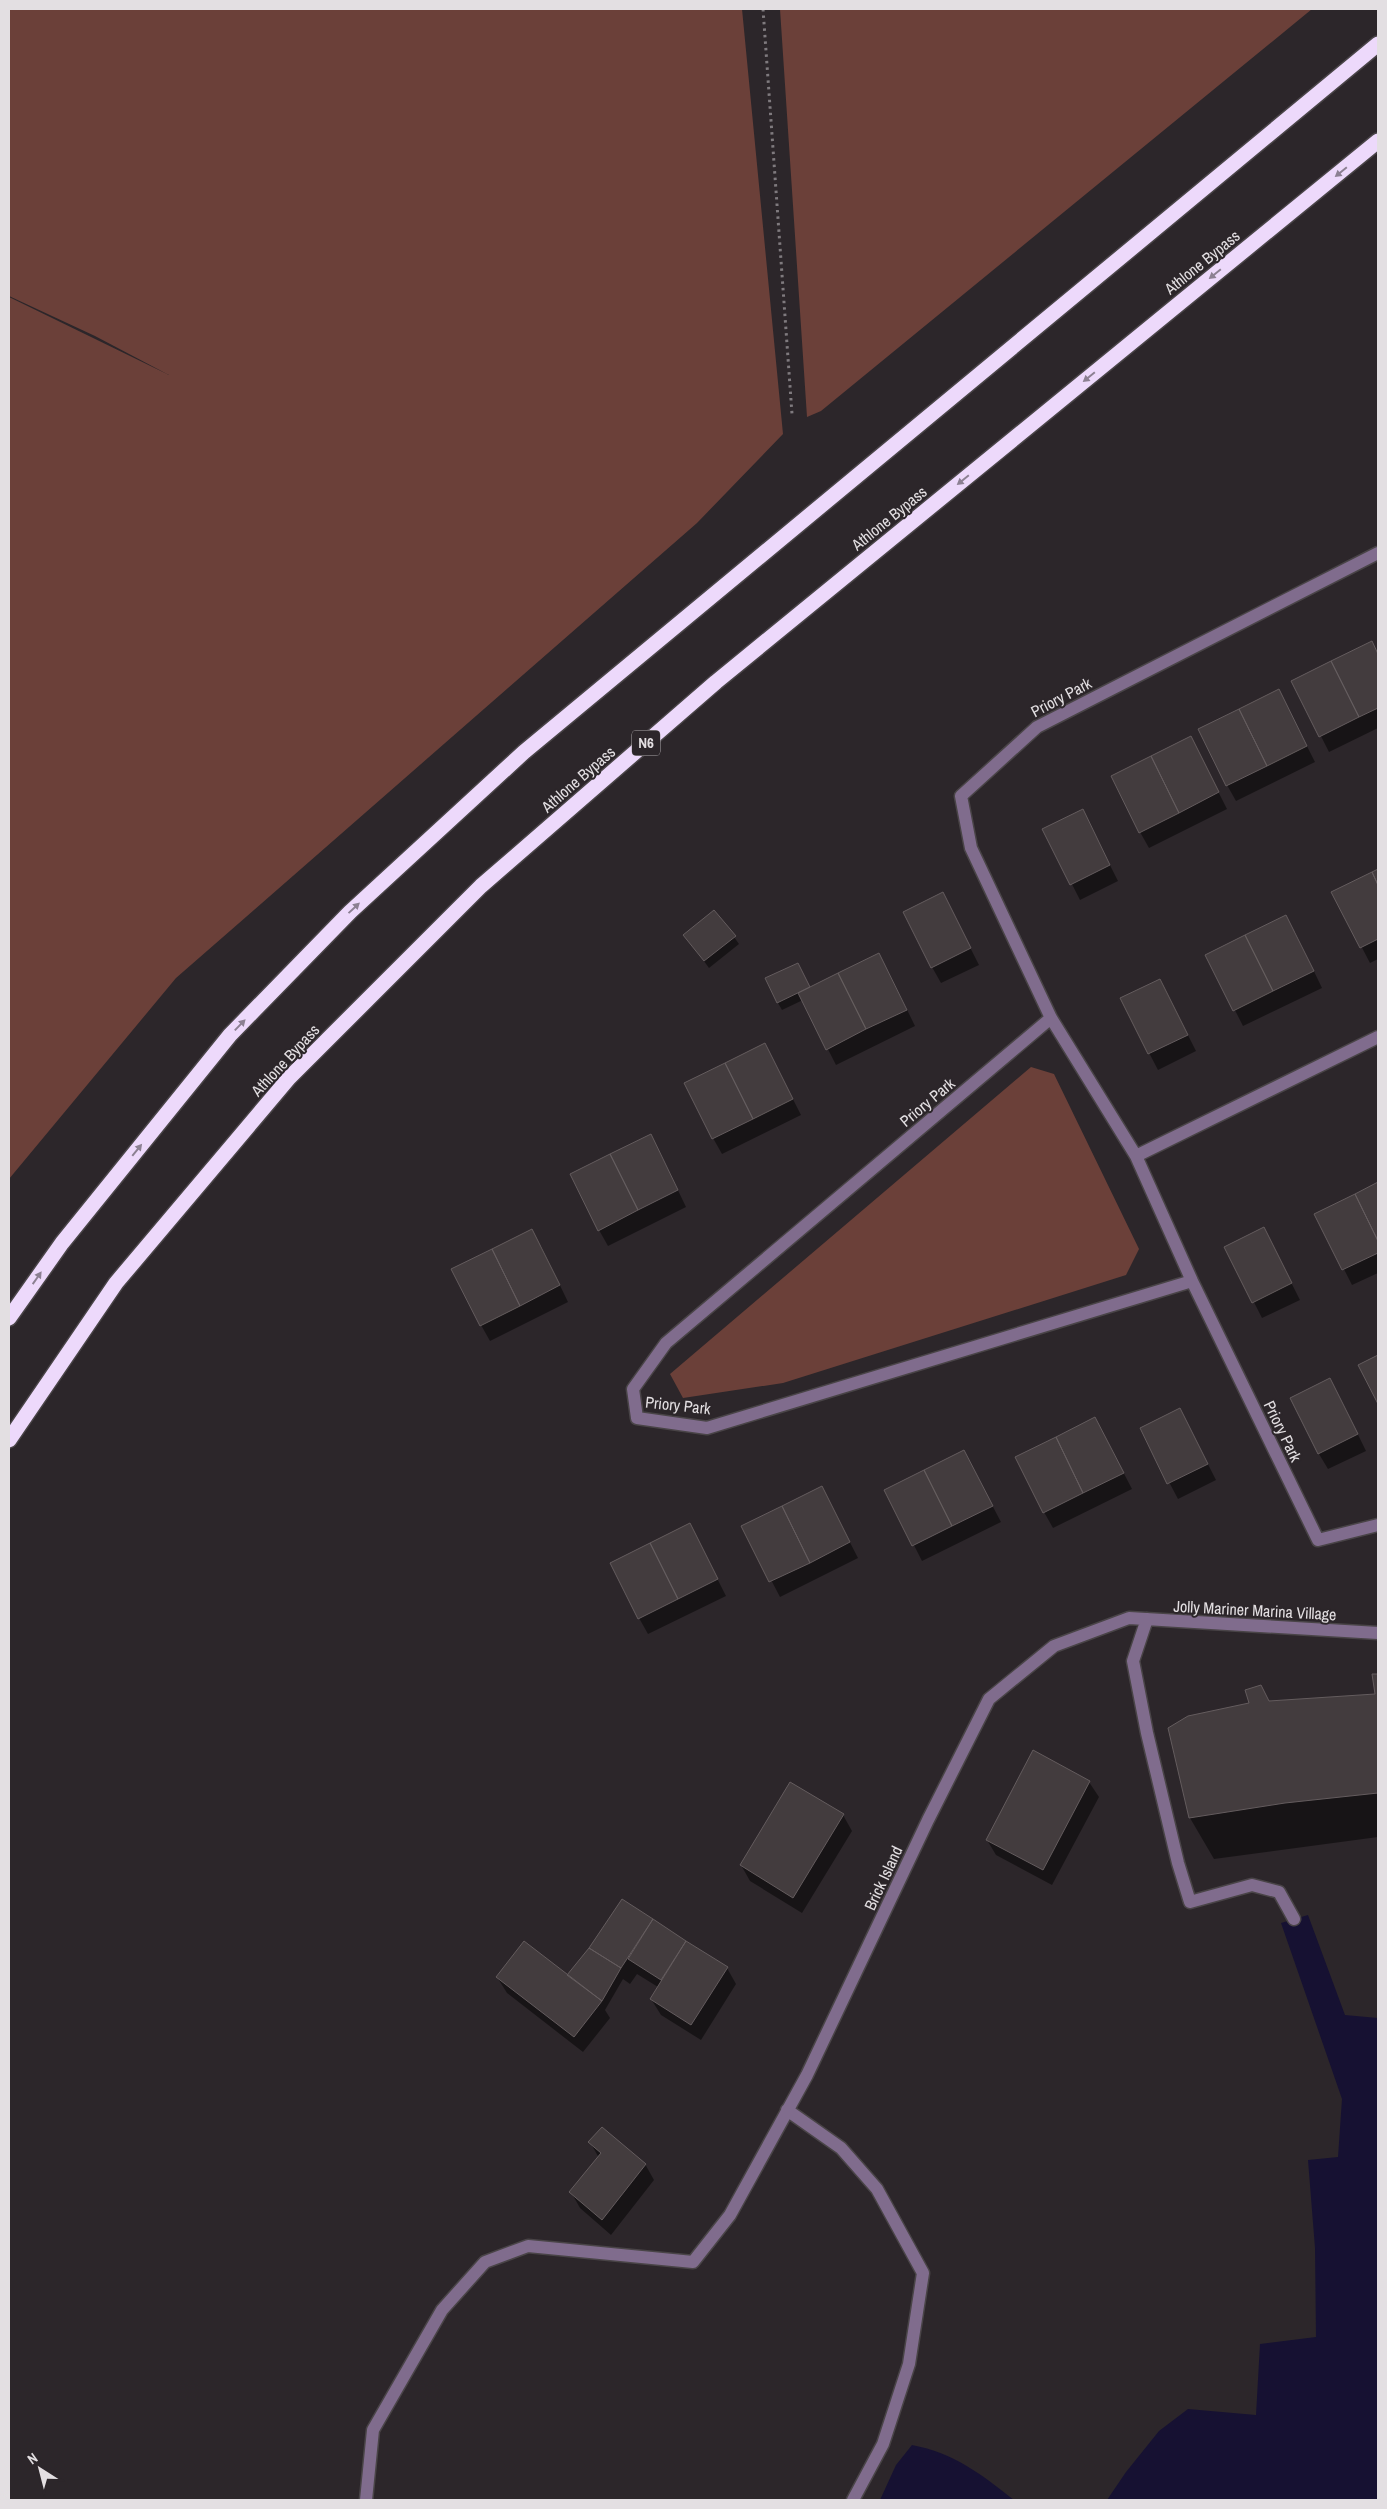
<svg xmlns="http://www.w3.org/2000/svg" width="1387" height="2509" viewBox="0 0 1387 2509" font-family="'Archivo Narrow',sans-serif">
	<style>
		.green { fill: #6b4039 }
		.water { fill: #161132 }
		.shadow { fill: #0007 }
		.building { fill: #433c3e; stroke: #645c5e }
		.lines { fill: none; stroke-linecap: round; stroke-linejoin: round }
		.minor-casing { stroke: #494447; stroke-width: 15 }
		.highway-casing { stroke: #494447; stroke-width: 18 }
		.path { stroke: #7f7a7e; stroke-width: 3; stroke-dasharray: 2.5 4; stroke-linecap: butt }
		.minor { stroke: #806c8d; stroke-width: 12 }
		.highway { stroke: #edd9fb; stroke-width: 15 }
		.oneway { fill: #8c8092 }
		.labels { text-anchor: middle; stroke-width: 4; stroke-linejoin: round; paint-order: stroke }
		.shield { fill: #2c262a; stroke: #aca8ab; stroke-width: 1 }
		.shield-label { font-size: 15px; font-weight: bold; fill: #e3dfe2 }
		.street-label { font-size: 16px; fill: #e3dfe2; stroke: #2c262a }
	</style>
	<rect width="100%" height="100%" fill="#2c262a"/>
	<path class="green" d="M9,9h733l41,425 -86,89 -521,455 -167,201v-882l160,78 -74,-39 -86,-40z
		M780,9h532l-491,402 -14,6z
		M1031,1067l23,7 85,175 -13,26 -343,108 -100,15 -13,-24z"/>
	<path class="water" d="M1308,1915l37,100 33,3v482h-271l19,-28 33,-41 29,-22 68,6 4,-71 56,-7 -1,-89 -7,-88 30,-3 4,-58 -61,-176z
		M912,2445c42,8 69,29 102,55h-134l16,-35z"/>
	<path class="shadow" d="M1371,642l7,12v74l-49,24 -36,-71z
		M1279,691l36,71 -79,39 -9,-16z
		M1191,738l36,71 -78,39 -9,-16z
		M1082,810l36,71 -38,19 -36,-71z
		M1378,870v89l-8,4 -37,-71z
		M943,894l36,71 -38,18 -9,-16z
		M1295,932l27,56 -79,38 -36,-71z
		M685,935l49,2 5,7 -30,24z
		M888,971l27,55 -79,39 -33,-65 -21,10 -4,-7 24,-31 8,17z
		M1160,980l36,71 -38,19 -37,-71z
		M773,1060l28,55 -79,39 -9,-16z
		M659,1151l27,56 -78,39 -9,-16z
		M1378,1184v89l-26,12 -36,-71z
		M1264,1229l36,71 -38,18 -36,-71z
		M541,1246l27,56 -78,39 -9,-16z
		M1339,1396l27,55 -38,18 -9,-15z
		M1095,1418l37,71 -79,39 -9,-16z
		M1188,1425l28,55 -38,19 -37,-70z
		M964,1452l37,70 -79,39 -36,-71z
		M822,1488l36,70 -78,39 -37,-71z
		M690,1525l36,71 -78,38 -9,-16z
		M1373,1675h5v162l-164,22 -24,-41 80,-116 106,-6z
		M1089,1782l10,15 -47,88 -56,-30 -9,-15z
		M843,1815l9,16 -50,82 -52,-32 -9,-16z
		M622,1901l105,67 9,16 -35,56 -40,-25 -10,-16 7,-12 -21,-13 -7,10 -7,-5 -18,31 5,8 -27,34 -76,-59 -10,-16h70l23,-28z
		M590,2142l55,22 9,16 -43,55 -31,-27 -9,-16 28,-34z"/>
	<path class="building" d="M1372,641l6,13v54l-19,9 -28,-56z
		M1331,661l28,56 -40,20 -28,-56z
		M1279,689l28,57 -40,20 -28,-57z
		M1239,709l28,57 -41,20 -28,-57z
		M1191,736l28,56 -40,21 -28,-57z
		M1151,756l28,57 -40,20 -28,-57z
		M1083,809l27,56 -40,20 -28,-56z
		M1378,869v16l-6,-13z
		M1372,872l6,13v54l-18,9 -29,-56z
		M943,892l28,56 -40,20 -28,-56z
		M714,910l22,26 -32,25 -21,-26z
		M1286,915l28,56 -41,20 -28,-56z
		M1245,935l28,56 -40,20 -28,-56z
		M879,953l28,57 -41,19 -28,-56z
		M798,963l12,24 -33,16 -12,-25z
		M838,973l28,56 -40,21 -28,-57z
		M1160,979l28,56 -40,19 -28,-56z
		M765,1043l28,56 -40,20 -28,-56z
		M725,1063l28,56 -41,20 -28,-56z
		M651,1134l27,56 -40,20 -28,-56z
		M610,1154l28,56 -40,21 -28,-57z
		M1378,1182v59l-23,-47z
		M1355,1194l23,47v12l-36,17 -28,-56z
		M1264,1227l28,56 -40,20 -28,-56z
		M532,1229l28,56 -40,21 -28,-57z
		M492,1249l28,57 -40,20 -29,-57z
		M1378,1355v49l-20,-39z
		M1330,1378l28,56 -40,20 -28,-56z
		M1180,1408l28,56 -41,20 -27,-56z
		M1095,1417l29,56 -41,20 -27,-56z
		M1056,1437l27,56 -40,20 -28,-56z
		M964,1450l29,56 -41,20 -28,-56z
		M924,1470l28,56 -40,20 -28,-56z
		M822,1486l28,56 -40,21 -28,-57z
		M782,1506l28,57 -41,19 -28,-56z
		M690,1523l28,56 -40,20 -28,-56z
		M650,1543l28,56 -40,20 -28,-56z
		M1372,1674h6v119l-93,10 -96,15 -21,-90 20,-12 61,-13 -4,-13 16,-5 8,16 106,-7z
		M1033,1750l57,31 -47,89 -57,-30z
		M790,1782l54,32 -51,84 -53,-33z
		M622,1899l31,20 -32,49 -32,-20z
		M653,1919l33,22 -25,39 -33,-21z
		M524,1941l78,60 -28,36 -78,-60z
		M686,1941l42,26 -37,58 -41,-26z
		M589,1948l32,20 -19,33 -35,-26z
		M602,2127l44,37 -44,56 -33,-28 32,-39 -13,-11z"/>
	<g class="lines">
		<defs>
			<path id="minor" d="M1051,1018l-385,325 -33,46 4,29 70,10 485,-147
				M1378,1037l-242,119 56,125 126,259 60,-15
				M1136,1156l-85,-138 -80,-170 -10,-52 76,-69 341,-174
				M1147,1619l-14,42 14,72 31,130 12,39 62,-17 27,7 15,27
				M787,2110l54,38 36,41 46,84 -14,91 -26,80 -30,56
				M366,2500l7,-70 69,-120 43,-48 43,-16 165,16 37,-47 77,-140 121,-255 61,-121 65,-53 75,-28 249,15"/>
			<path id="highway" d="M9,1318l53,-75 168,-208 120,-123 174,-160 854,-708
				M9,1440l107,-157 173,-205 192,-192 235,-204 662,-541"/>
		</defs>
		<use href="#minor" class="minor-casing"/>
		<use href="#highway" class="highway-casing"/>
		<path class="path" d="M763,9l29,405"/>
		<use href="#minor" class="minor"/>
		<use href="#highway" class="highway"/>
	</g>
	<defs><path id="oneway-solid" d="M-6-.8H1V-3.2L6.5 0L1 3.2V.8H-6Z" transform="scale(1.25)"/></defs>
	<g class="oneway">
		<use href="#oneway-solid" transform="translate(1341 172) rotate(141)"/>
		<use href="#oneway-solid" transform="translate(1215 274) rotate(141)"/>
		<use href="#oneway-solid" transform="translate(1089 377) rotate(141)"/>
		<use href="#oneway-solid" transform="translate(963 480) rotate(141)"/>
		<use href="#oneway-solid" transform="translate(354 908) rotate(-43)"/>
		<use href="#oneway-solid" transform="translate(240 1025) rotate(-46)"/>
		<use href="#oneway-solid" transform="translate(137 1150) rotate(-51)"/>
		<use href="#oneway-solid" transform="translate(37 1278) rotate(-55)"/>
	</g>
	<g class="labels">
		<rect class="shield" x="632" y="730.5" width="28" height="25" rx="4"/>
		<g class="shield-label">
			<text x="646" y="748">N6</text>
		</g>
		<g class="street-label">
			<text transform="translate(1202 262) rotate(-39)" y="6">Athlone Bypass</text>
			<text transform="translate(889 518) rotate(-39)" y="6">Athlone Bypass</text>
			<text transform="translate(1061 697) rotate(-28)" y="6">Priory Park</text>
			<text transform="translate(578 779) rotate(-41)" y="6">Athlone Bypass</text>
			<text transform="translate(285 1060) rotate(-47)" y="6">Athlone Bypass</text>
			<text transform="translate(927 1102) rotate(-40)" y="6">Priory Park</text>
			<text transform="translate(678 1405) rotate(6)" y="6">Priory Park</text>
			<text transform="translate(1283 1431) rotate(64)" y="6">Priory Park</text>
			<text transform="translate(1255 1610) rotate(3)" y="6">Jolly Mariner Marina Village</text>
			<text transform="translate(883 1878) rotate(-65)" y="6">Brick Island</text>
		</g>
	</g>
	<rect width="1387" height="2509" fill="none" stroke="#e3dfe2" stroke-width="20"/>
	<g transform="translate(40 2469) rotate(324)" stroke="#2c262a" stroke-width="4" paint-order="stroke">
	<path d="M0-4L9 19L0 12L-9 19Z" fill="#e3dfe2"/>
	<text y="-8" font-size="14" font-weight="bold" text-anchor="middle" fill="#e3dfe2">N</text>
	</g>
</svg>
